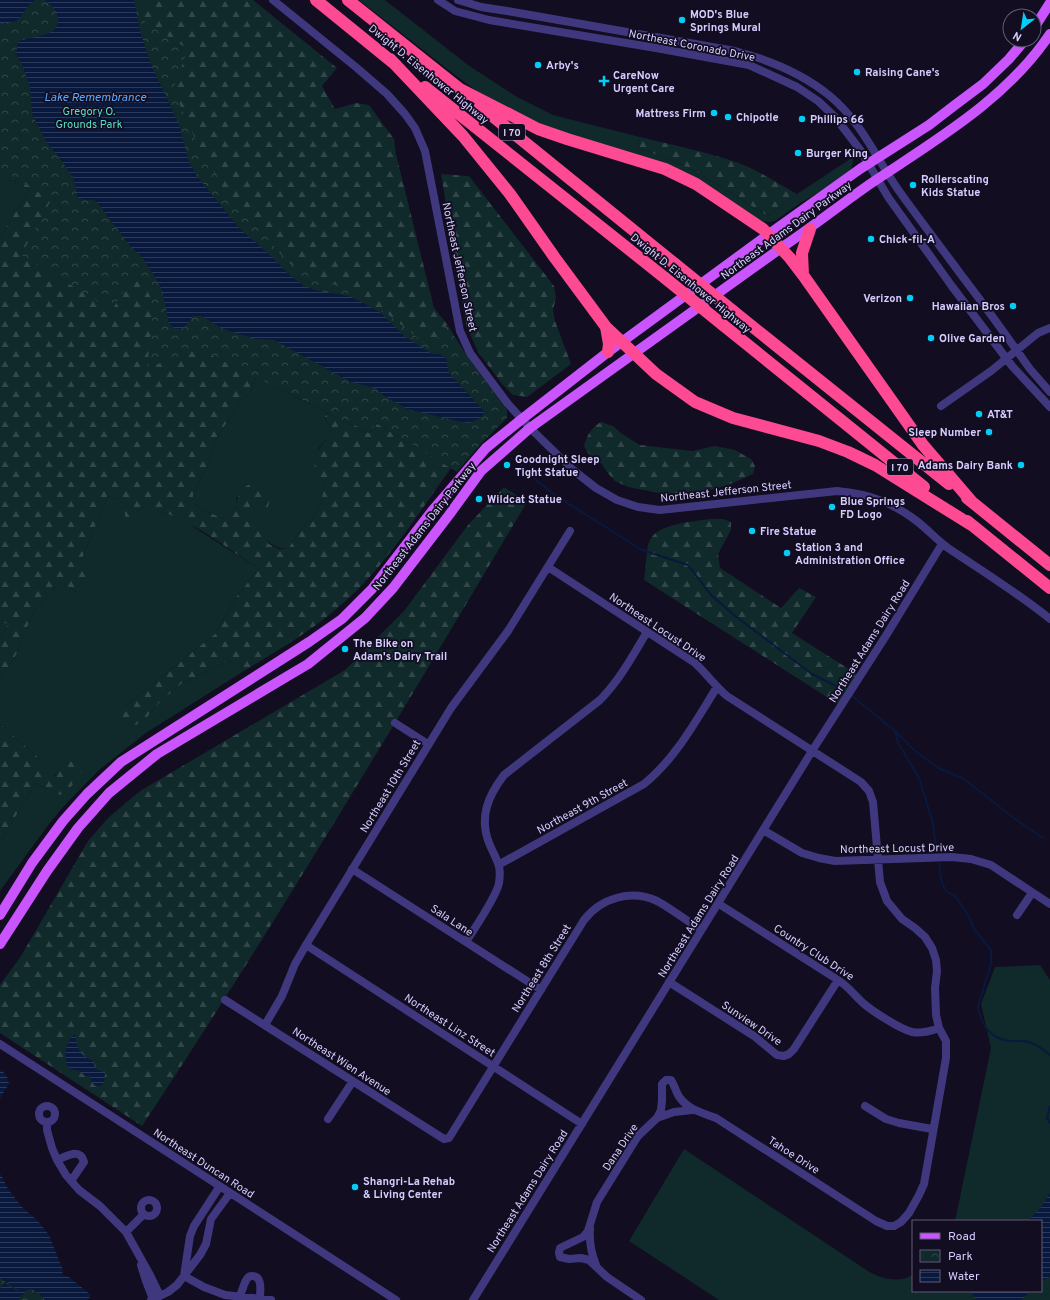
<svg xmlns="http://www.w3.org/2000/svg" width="1050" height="1300" viewBox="0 0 1050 1300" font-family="Overpass,sans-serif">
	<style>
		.green { fill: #10292a }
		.forest { fill: url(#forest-firs) }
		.park { fill: url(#park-crowns) }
		.water { fill: url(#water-rules) }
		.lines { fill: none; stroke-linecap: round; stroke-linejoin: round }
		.stream { stroke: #09193d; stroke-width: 2 }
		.minor { stroke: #40387f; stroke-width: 8 }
		.major { stroke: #ca54fe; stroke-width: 10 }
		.highway { stroke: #fe4993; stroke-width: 12 }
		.highway-bridge { stroke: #fe4993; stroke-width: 12 }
		.poi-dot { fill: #02cdf6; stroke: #120d20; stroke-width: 1.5 }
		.labels { text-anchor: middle; stroke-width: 3.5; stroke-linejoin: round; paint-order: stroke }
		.shield { fill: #120d20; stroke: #9b93bc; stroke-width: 1 }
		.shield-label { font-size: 10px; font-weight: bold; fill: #d6cdff }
		.poi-label { font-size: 11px; font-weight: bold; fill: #d6cdff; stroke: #120d20; text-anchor: start }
		.street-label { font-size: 11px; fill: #d6cdff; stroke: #120d20 }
		.park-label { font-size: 11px; fill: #59dec6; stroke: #120d20 }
		.water-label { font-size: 12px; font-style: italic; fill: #5ba8fe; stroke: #120d20 }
	</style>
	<defs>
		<pattern id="forest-firs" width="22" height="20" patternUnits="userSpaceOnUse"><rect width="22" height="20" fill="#10292a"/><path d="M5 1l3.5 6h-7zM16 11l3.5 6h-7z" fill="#32474a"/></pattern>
		<pattern id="park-crowns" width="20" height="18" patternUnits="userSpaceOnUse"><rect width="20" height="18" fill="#10292a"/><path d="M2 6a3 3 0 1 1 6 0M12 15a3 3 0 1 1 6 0" fill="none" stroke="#32474a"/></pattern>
		<pattern id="water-rules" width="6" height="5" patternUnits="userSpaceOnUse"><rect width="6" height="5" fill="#09193d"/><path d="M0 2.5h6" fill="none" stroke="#2c395a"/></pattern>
	</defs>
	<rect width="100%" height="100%" fill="#120d20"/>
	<path class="green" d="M359,0h26l83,65 49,32 36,18 87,22 -2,11 31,11 28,13 71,44 29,-22 56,-37v4l-2,8 -3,4 -19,13 -30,18 -24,17 -6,1 -12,-2 -31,-23 -26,-16 -132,-45 -58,-25 -35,-21 -29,-22z
		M13,180l16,10 -29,48v-52l5,-5z
		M255,377l73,36 -3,3 1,5 6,8 -4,8 -10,12 -3,23 10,10 -4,21 -7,14 -13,12 -13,20c-20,0 -29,-17 -42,-31l5,-13 16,5 -30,-14 -2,17 -10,6 -23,-9 -9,-7v-9l16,-30 5,-22 28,-43 8,-5z
		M108,496l33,11 14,2 28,11 76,49 -22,27 -22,38 -91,73 24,9 10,-12 23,-20 48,-24 15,11 -98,62 -47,37 -35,36 -15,18 -49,67v-48l35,-60 12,6 13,-18 -6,5 -13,-5v-11l-41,-36v-46l15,-21 18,-44 27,-31 17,10 4,-31z
		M0,620l8,5 -8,13z
		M1040,965l10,15v320h-331l-90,-59 55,-92 187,124c13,6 28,10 42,2v16h128v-70h-86l36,-173 -10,-44 14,-37z"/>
	<path class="forest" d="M134,0h119l84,68 -15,18 13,23 21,-6 13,2 25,34 2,15 38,154 13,16 1,20 -8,10 -136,-68 -93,-91z
		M0,23l101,212 157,132 -8,27 -8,5 -28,43 -5,22 -16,30v9l9,7 23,9 10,-6c2,-17 4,-29 24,-31l11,18 -3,10h-9l-7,-5 -4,13 8,4 14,22 10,5h9l13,-20 13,-12 7,-14 4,-21 -10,-10c-2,-25 8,-23 17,-43l-6,-8 -1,-5 3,-3 41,20 7,-10 75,45c-36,50 -68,103 -116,142 -28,24 -60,42 -91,61l-15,-11 -48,24 -23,20 -10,12 -12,9h-11l-7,-4v-8l6,-6 91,-73 22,-38 22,-27c-35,-23 -77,-57 -118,-62l-6,12 -9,-1 -6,-18 -12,-4 -27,65 6,5 -1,14 -9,12 -17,-10 -27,31 -18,44 -15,21v-40l8,-13 -8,-5v-382l29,-48 -16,-10 -8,1 -5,5z
		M640,137c33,8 67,15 99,26 20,8 39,20 58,31l-29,22 -71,-44 -28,-13 -31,-11z
		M441,174l28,2 85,110 2,12 -3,12 2,11 16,43 -44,33 -14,-2 -11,-11 -24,-32 -12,-27z
		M601,422l12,4 9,8 18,11 52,6 23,-5 20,4 16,9 4,7 -2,8 -20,9 -18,6 -30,5h-21l-36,-7 -13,-6 -9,-10 -4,-7 -7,-4 -7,-7 -4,-7c3,-11 7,-18 17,-24z
		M504,487l23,15c-125,210 -250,420 -385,624l-142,-93v-48l21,-29 67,-115 20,-23 32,-27 205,-121 59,-59 64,-86z
		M710,519h13l8,3v8l-13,24 2,14 61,40 18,-20 17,9 -24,36 68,43 -19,30 -197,-126c2,-9 2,-31 5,-38 7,-19 44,-20 61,-23z
		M0,724l41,36 1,11 13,5c10,-10 14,-20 29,-19l4,6 -17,24 -11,8 -25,-12 -35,60z"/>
	<path class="park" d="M0,0h138l7,22 43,27 -15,40 24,54 31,54 28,27 32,39 54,25 43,24 46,36 16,-24 18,29 42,57v8l-28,28 -22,26 -81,-49 -7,10 -171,-84 -51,19 6,-56 -3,-16 -15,-24 -23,38 -91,-55 30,-55 -51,-32z
		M0,1278l17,11 6,6 3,-5 5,-1 7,3 7,8h-45z"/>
	<path class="water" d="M0,0h35c-16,11 -10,25 -35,23z
		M45,0h89l6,31 10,31 29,63 10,37 10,17 41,50 32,28 16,17 16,12 15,5 29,5 10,4 23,13 23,23 28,18h8l7,6 2,13 35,38 -2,6 -12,6 -9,-1 -54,-13 -24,-14 -8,-7 -24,-6 -77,-42 -18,-1 -17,-5 -18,-6 -19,-12h-9l-9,12 -5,1 -5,-1 -5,-5 -7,-33 -9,-16 -12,-18 -11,-10 -33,-44c-7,-5 -11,1 -20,-5l-1,-10 -3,-10 -15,-21 -11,-13 -15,-29 -2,-27 -7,-20 -7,-14 2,-11c10,-6 41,-4 40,-22 0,-9 -6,-15 -13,-20z
		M75,1034c2,16 4,20 18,27l3,8 9,4 -1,10 -3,3h-6l-4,-5 -1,-5h-5l-7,-6h-7c-1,-2 -3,-3 -4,-5 -4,-9 0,-26 8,-31z
		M0,1070c6,3 8,8 9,14l-9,14z
		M0,1173l8,16 14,18 16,14 11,14 14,35 -1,5 7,2 22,18 -3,5h-43l-7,-8 -7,-3 -5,1 -2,5 -2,-1 -3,6h-19v-11l4,-6 16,9 -12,-9v-1l-8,-4z
		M1050,1193v84l-9,4v-60h-14l13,-12z
		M970,1291h60l-8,9h-46z"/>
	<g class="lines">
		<path class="stream" d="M522,465l16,17 20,15 84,53 46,15 23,30 23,20 78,59 32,16
			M851,695l44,36 19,19 24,18 26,11 47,37 32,22
			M895,731l3,12 21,35 14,45 3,26
			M939,863l2,16 3,8 3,5 9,5 11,16 7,16 17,21v14l-13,42c3,20 12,33 33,35 6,1 12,-1 18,1 7,2 16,9 21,13
			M1050,1106l-3,12 3,5"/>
		<path class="minor" d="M273,0l84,68 30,26 18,20 10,14 10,23 35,180 10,22 38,51 22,24 43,42 23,18 21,12 21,7 22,3 177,-19c32,3 55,11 81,31 10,8 19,18 30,26 34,23 70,45 102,71
			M438,0l17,11 34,9 167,28 93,17 48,22 21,14 17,16 26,34 27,46 63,88 61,81 38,41
			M458,0l23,7 26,4 228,40c35,9 67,22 95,45 32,27 45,60 67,92 21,30 44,59 65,88 24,31 46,62 68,93l20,23
			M941,406l50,-35 47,-38 12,-5
			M548,567l147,96c11,10 20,23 32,33l134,86 8,9 4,11 7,80 7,19 15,18 13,9 10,9 7,11 4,12 1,11 -2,17 1,27 3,13 7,13v17l-22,126 -5,11 -10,18 -8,9 -7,4h-7l-11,-5 -160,-103c-13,-5 -27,-8 -36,-20 -4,-5 -5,-12 -9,-18h-5l-4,4v16l-1,10 -4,8 -19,18 -41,66 -9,29 -5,6 -23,11 -1,5 1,4 9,2 12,-1 8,2 18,17 34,23
			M395,723l33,21
			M763,830l39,23 17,5 16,3 117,-4 19,2 20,6 59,39
			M500,864l144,-80c32,-26 51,-62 73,-97
			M352,869l189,121
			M719,904l119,76c11,7 16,15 25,23 9,8 37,26 49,29 9,2 19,-1 27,-4
			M1017,915l15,-22
			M466,942c8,-13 31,-46 33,-59 3,-19 -3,-23 -10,-40 -10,-26 -1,-47 15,-68l96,-75c20,-20 33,-45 47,-68
			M306,945l276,179
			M669,982l85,54 23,19 7,1 5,-2 5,-5 44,-69
			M225,1000l219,139
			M265,1025l17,-29 13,-32 11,-19 145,-237 57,-77 62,-100
			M0,1044l396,256
			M39 1114a8 8 0 1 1 16 0a8 8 0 1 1-16 0Z
			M865,1106l21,13 13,4 33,6
			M657,1118l17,-6 18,-2
			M328,1119l25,-38
			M47,1122v8l5,18 5,12 9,15 13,15 21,16 26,26 24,43 10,21
			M444,1139l5,-1 135,-218c17,-22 47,-31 73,-19 15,8 30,20 44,29
			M57,1160c10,-4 23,-13 27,2l-13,19
			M141 1208a8 8 0 1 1 16 0a8 8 0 1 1-16 0Z
			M590,1228c-1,14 1,25 6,37
			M126,1232l18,-18
			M141,1265l5,16 7,18
			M184,1276l6,-40 4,-10 26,-40
			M184,1276l20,11 21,8 46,5
			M239,1297c4,-6 4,-13 8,-18 1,-2 2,-3 5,-3 11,0 8,15 8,22
			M151,1300l17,-8 9,-7 23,-30 6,-11 5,-25 19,-26
			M473,1300l339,-549 75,-117 55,-90"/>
		<path class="major" d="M1034,28l16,-25
			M0,915l32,-52 31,-42 24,-27 34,-32 188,-120 33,-23 30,-30 60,-78 54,-63 36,-29 86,-67 161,-118 91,-65 69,-44 26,-20 28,-21 26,-25 16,-19
			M0,944l47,-73 31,-43 31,-35 48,-39 151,-90 57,-46 28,-30 56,-73 32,-44 49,-43 251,-180c30,-20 59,-43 89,-64 64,-43 136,-84 180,-150"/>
		<path class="highway" d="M316,0l80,65
			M348,0l118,94
			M390,59l73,77 47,58 45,64 51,69 50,47 39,28 38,16 86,23 29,11 27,13 98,61
			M425,87l240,191
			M460,89l78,40 29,10 98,30 31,15 67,45 27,29 13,17 120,170 49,57
			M480,106l195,158
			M803,275l-1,-22 8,-24
			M733,311l216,173
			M723,325l201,162
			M606,327l3,17 -1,8
			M967,498l83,67
			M967,521l83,67"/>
		<path class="highway-bridge" d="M675,264l58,47
			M665,278l58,47"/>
	</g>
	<g class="poi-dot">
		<circle cx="682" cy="20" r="4"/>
		<circle cx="538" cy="65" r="4"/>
		<circle cx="857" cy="72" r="4"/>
		<path d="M602 75h4v4h4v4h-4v4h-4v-4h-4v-4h4z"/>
		<circle cx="714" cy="113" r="4"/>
		<circle cx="728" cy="117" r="4"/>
		<circle cx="802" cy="119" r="4"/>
		<circle cx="798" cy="153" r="4"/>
		<circle cx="913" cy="185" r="4"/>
		<circle cx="871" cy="239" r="4"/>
		<circle cx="910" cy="298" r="4"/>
		<circle cx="1013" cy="306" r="4"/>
		<circle cx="931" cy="338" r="4"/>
		<circle cx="979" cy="414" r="4"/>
		<circle cx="989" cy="432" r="4"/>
		<circle cx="507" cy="465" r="4"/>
		<circle cx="1021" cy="465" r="4"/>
		<circle cx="479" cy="499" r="4"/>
		<circle cx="832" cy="507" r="4"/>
		<circle cx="752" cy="531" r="4"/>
		<circle cx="787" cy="553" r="4"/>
		<circle cx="345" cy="649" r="4"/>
		<circle cx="355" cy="1187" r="4"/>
	</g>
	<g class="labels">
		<g class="shield">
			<rect x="499" y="124" width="26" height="16" rx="3"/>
			<rect x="887" y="459" width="26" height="16" rx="3"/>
		</g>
		<g class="shield-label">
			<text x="512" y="136">I 70</text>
			<text x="900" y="471">I 70</text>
		</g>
		<g class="poi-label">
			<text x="690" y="18">MOD's Blue<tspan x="690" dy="13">Springs Mural</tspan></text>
			<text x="546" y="69">Arby's</text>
			<text x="865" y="76">Raising Cane's</text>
			<text x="613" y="79">CareNow<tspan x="613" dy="13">Urgent Care</tspan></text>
			<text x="706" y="117" text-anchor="end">Mattress Firm</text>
			<text x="736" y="121">Chipotle</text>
			<text x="810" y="123">Phillips 66</text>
			<text x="806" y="157">Burger King</text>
			<text x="921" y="183">Rollerscating<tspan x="921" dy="13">Kids Statue</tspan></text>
			<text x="879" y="243">Chick-fil-A</text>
			<text x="902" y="302" text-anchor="end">Verizon</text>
			<text x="1005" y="310" text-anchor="end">Hawaiian Bros</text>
			<text x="939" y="342">Olive Garden</text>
			<text x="987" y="418">AT&amp;T</text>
			<text x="981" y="436" text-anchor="end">Sleep Number</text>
			<text x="515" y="463">Goodnight Sleep<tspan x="515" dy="13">Tight Statue</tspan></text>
			<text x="1013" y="469" text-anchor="end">Adams Dairy Bank</text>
			<text x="487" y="503">Wildcat Statue</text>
			<text x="840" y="505">Blue Springs<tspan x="840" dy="13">FD Logo</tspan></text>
			<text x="760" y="535">Fire Statue</text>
			<text x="795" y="551">Station 3 and<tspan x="795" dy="13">Administration Office</tspan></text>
			<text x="353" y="647">The Bike on<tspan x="353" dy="13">Adam's Dairy Trail</tspan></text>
			<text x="363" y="1185">Shangri-La Rehab<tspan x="363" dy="13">&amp; Living Center</tspan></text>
		</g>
		<g class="street-label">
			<text transform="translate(692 45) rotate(11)" y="4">Northeast Coronado Drive</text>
			<text transform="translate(429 74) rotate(39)" y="4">Dwight D. Eisenhower Highway</text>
			<text transform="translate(786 230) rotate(-36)" y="4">Northeast Adams Dairy Parkway</text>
			<text transform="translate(460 267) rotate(78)" y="4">Northeast Jefferson Street</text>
			<text transform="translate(691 283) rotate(39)" y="4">Dwight D. Eisenhower Highway</text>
			<text transform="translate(726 491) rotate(-6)" y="4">Northeast Jefferson Street</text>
			<text transform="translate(424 526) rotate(-52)" y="4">Northeast Adams Dairy Parkway</text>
			<text transform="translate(658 627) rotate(34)" y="4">Northeast Locust Drive</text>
			<text transform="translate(869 641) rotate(-58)" y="4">Northeast Adams Dairy Road</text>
			<text transform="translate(390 786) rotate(-59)" y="4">Northeast 10th Street</text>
			<text transform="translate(582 806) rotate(-29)" y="4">Northeast 9th Street</text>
			<text transform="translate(897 848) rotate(-1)" y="4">Northeast Locust Drive</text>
			<text transform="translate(698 916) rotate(-58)" y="4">Northeast Adams Dairy Road</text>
			<text transform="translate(452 920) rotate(33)" y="4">Sala Lane</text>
			<text transform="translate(814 952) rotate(33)" y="4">Country Club Drive</text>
			<text transform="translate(541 968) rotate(-58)" y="4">Northeast 8th Street</text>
			<text transform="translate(752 1023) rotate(34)" y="4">Sunview Drive</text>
			<text transform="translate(450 1025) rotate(33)" y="4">Northeast Linz Street</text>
			<text transform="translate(342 1061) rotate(33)" y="4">Northeast Wien Avenue</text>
			<text transform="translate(620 1147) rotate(-56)" y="4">Dana Drive</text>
			<text transform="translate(794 1155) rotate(33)" y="4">Tahoe Drive</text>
			<text transform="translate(204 1163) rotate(33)" y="4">Northeast Duncan Road</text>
			<text transform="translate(527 1191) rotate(-58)" y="4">Northeast Adams Dairy Road</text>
		</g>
		<g class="park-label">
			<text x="89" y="115">Gregory O.<tspan x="89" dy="13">Grounds Park</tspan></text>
		</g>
		<g class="water-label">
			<text x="95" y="101">Lake Remembrance</text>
		</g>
	</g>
	<rect x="912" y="1220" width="130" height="72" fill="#120d20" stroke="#605a79"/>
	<rect x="920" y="1233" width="20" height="6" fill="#ca54fe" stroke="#605a79"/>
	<text x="948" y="1240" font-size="12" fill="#d6cdff">Road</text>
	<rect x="920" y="1250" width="20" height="12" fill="url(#park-crowns)" stroke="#605a79"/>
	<text x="948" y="1260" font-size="12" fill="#d6cdff">Park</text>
	<rect x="920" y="1270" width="20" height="12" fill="url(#water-rules)" stroke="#605a79"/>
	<text x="948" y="1280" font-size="12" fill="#d6cdff">Water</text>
	<g transform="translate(1022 28) rotate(210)"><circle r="19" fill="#120d20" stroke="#605a79"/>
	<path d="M0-3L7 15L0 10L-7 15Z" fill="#02cdf6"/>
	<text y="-6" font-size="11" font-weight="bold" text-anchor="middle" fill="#d6cdff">N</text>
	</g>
</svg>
